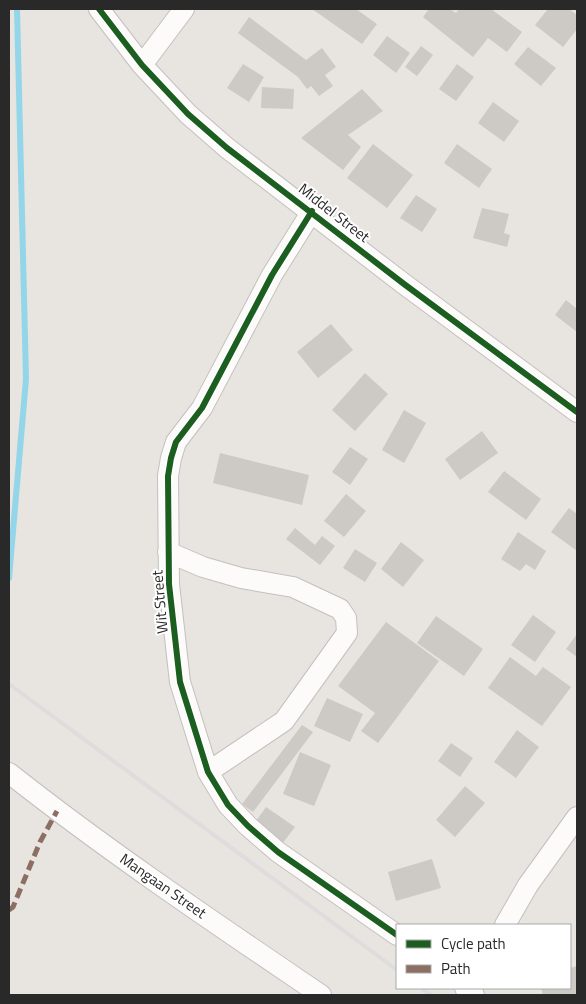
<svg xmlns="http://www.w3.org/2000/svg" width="586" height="1004" viewBox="0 0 586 1004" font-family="'Titillium Web',sans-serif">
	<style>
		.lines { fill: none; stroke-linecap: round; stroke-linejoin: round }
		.stream { stroke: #93d5e9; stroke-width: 6 }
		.building { fill: #cdcac6 }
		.minor-casing { stroke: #c2c0c0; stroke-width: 22 }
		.minor { stroke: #fcfbfa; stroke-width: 20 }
		.rail { stroke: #ddddde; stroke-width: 4 }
		.quiet { stroke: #8d6e63; stroke-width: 5; stroke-dasharray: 10 5; stroke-linecap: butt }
		.cycleway-casing { stroke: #fff; stroke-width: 9 }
		.cycleway { stroke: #1b5e20; stroke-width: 6 }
		.labels { text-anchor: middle; stroke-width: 4; stroke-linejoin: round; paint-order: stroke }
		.street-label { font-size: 15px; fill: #292929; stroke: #fff }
	</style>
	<rect width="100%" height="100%" fill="#e8e4df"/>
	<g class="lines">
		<path class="stream" d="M9,578l17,-199 -9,-370"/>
	</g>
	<path class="building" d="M312,9h44l21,15 -15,20z
		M429,9h21l6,4 3,-4h32l31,23 -15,20 -19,-14 -15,19 -50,-40z
		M548,9h21l8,6v14l-14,18 -28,-22z
		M249,17l57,43 16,-12 14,19 -11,8 8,11 -14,10 -8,-10 -4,3 -9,-12 -60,-44z
		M387,36l23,17 -14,20 -23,-18z
		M421,46l12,9 -16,21 -12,-9z
		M528,47l28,21 -15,18 -27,-22z
		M243,64l21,13 -15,25 -22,-14z
		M457,64l17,13 -18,24 -17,-12z
		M262,87l32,2 -1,20 -32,-1z
		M362,89l21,22 -35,24 13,12 -18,23 -42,-32z
		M493,102l26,19 -15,21 -26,-19z
		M373,144l40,31 -26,33 -40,-30z
		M457,144l35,25 -13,19 -35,-25z
		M416,195l21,14 -15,23 -22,-14z
		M482,208l27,6 -5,19 6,2 -3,12 -34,-9z
		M566,300l11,9v23l-22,-17z
		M331,324l22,26 -35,28 -21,-26z
		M365,373l23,21 -33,37 -23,-21z
		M404,410l22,13 -22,40 -22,-13z
		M482,431l16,22 -38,27 -15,-21z
		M350,447l18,12 -18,26 -18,-13z
		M220,453l89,22 -7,30 -89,-22z
		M504,471l37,28 -15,21 -38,-28z
		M346,494l20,17 -22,26 -20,-16z
		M569,508l8,6v37l-26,-19z
		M295,528l20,17 7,-9 13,10 -15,19 -34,-26z
		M518,532l28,19 -11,19 -9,-6 -6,7 -19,-12z
		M401,542l23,18 -21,27 -22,-18z
		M355,549l22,14 -12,19 -22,-14z
		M533,615l23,17 -21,30 -24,-17z
		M436,616l47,33 -19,27 -47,-33z
		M386,622l53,39 -61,82 -17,-12 14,-18 -37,-27z
		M577,634v23l-11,-8z
		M510,657l26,19 7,-9 28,20 -29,39 -54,-38z
		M327,698l36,16 -13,28 -36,-16z
		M302,725l11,7 -60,80 -11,-8z
		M517,730l22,17 -23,31 -22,-16z
		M451,743l22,15 -13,19 -22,-16z
		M300,752l31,13 -17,41 -31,-12z
		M465,786l20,17 -30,34 -19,-17z
		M266,807l29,20 -13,17 -28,-20z
		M432,859l9,29 -45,13 -8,-29z
		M577,966v28l-34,1 -2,-7h29v-20z"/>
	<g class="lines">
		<defs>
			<path id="minor" d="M99,9l43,56 46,49 39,34 177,136 173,128
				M142,65l42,-56
				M312,211l-40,64 -70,133 -26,34 -5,16 -3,18 1,108 11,98 28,90 20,33 20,21 30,26 119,83
				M168,552l35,15 38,11 52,9 47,22 6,9 1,15 -63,88 -76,51
				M9,773c100,79 206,150 312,222
				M505,925l23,-40 49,-68
				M465,988l9,7"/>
		</defs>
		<use href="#minor" class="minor-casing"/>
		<use href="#minor" class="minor"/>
		<path class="rail" d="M9,684l388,286
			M421,988l10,7"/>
		<path class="quiet" d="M9,910l4,-3 27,-65 17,-31"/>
		<defs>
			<path id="cycleway" d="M99,9l43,56 46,49 39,34 177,136 173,128
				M312,211l-40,64 -70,133 -26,34 -5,16 -3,18 1,108 11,98 28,90 20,33 20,21 30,26 119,83"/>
		</defs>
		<use href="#cycleway" class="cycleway-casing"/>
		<use href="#cycleway" class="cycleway"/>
	</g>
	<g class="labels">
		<g class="street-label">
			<text transform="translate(334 213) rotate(38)" y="5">Middel Street</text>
			<text transform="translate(160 602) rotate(-95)" y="5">Wit Street</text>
			<text transform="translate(163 886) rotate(35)" y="5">Mangaan Street</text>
		</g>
	</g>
	<rect width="586" height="1004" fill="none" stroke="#292929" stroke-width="20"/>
	<rect x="396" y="924" width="175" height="65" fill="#ffffff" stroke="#a9a9a9"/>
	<rect x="406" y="940" width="25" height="8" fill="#1b5e20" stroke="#a9a9a9"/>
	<text x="441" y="949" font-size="15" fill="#292929">Cycle path</text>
	<rect x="406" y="965" width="25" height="8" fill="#8d6e63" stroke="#a9a9a9"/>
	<text x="441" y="974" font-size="15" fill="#292929">Path</text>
</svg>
